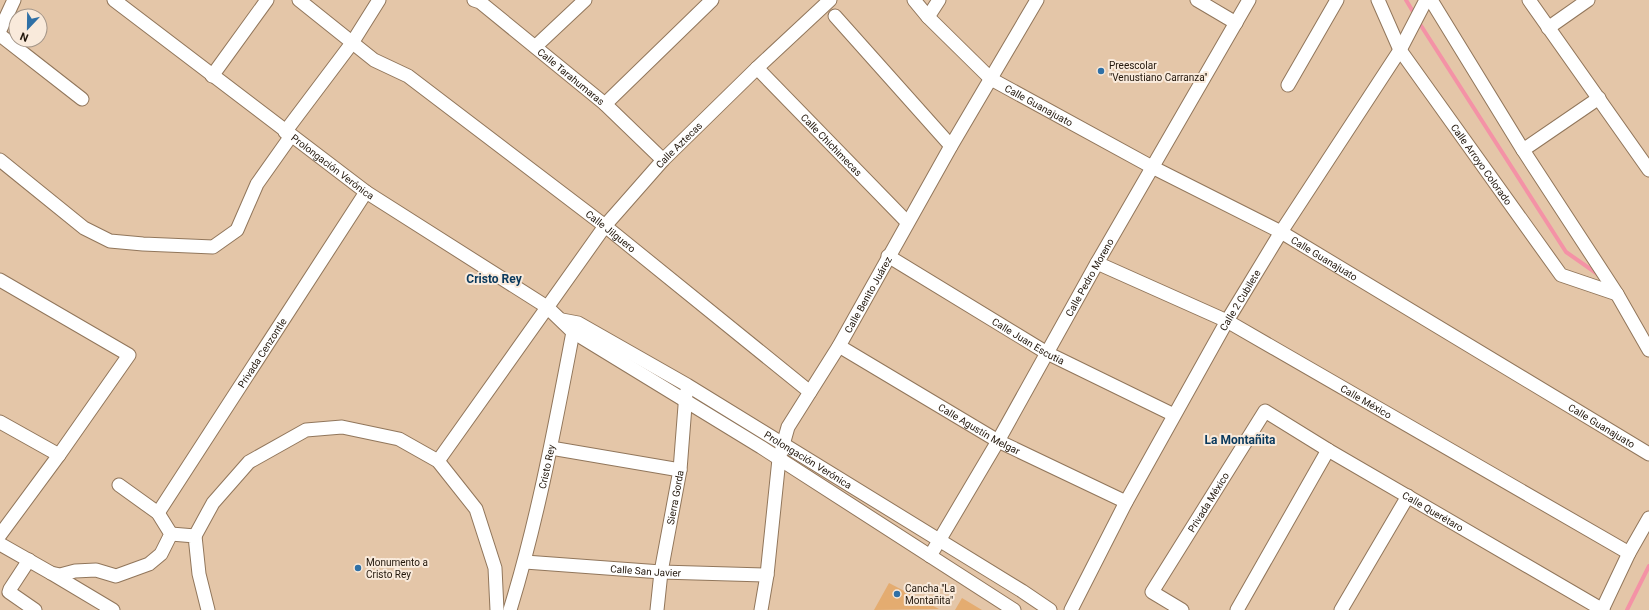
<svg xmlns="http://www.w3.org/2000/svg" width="1649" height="610" viewBox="0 0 1649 610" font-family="Roboto,sans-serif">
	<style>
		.green { fill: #e4ac70 }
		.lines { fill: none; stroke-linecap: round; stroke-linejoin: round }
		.stream { stroke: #f492a6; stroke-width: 4 }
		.minor-casing { stroke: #91765b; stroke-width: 15 }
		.minor { stroke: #fff; stroke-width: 13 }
		.poi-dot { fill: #2f70a6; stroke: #f9eadb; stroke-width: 1.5 }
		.labels { text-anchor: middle; stroke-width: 4; stroke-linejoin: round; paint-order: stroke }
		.poi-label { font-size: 10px; fill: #21160b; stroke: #f9eadb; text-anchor: start }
		.street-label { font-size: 10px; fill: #21160b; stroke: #f9eadb }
		.quarter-label { font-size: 12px; font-weight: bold; fill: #09395d; stroke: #f9eadb }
	</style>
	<rect width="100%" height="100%" fill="#e4c6a8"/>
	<path class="green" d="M889,583l50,26 -65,1z
		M962,598l20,12h-27z"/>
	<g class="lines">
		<path class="stream" d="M1406,0l9,15
			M1418,21l148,231 33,23
			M1627,610l22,-44"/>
		<defs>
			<g id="minor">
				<path id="s1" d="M114,0l252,192 181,115 26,25 188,115 253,163"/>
				<path id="s2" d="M299,0l75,60 34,16 197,150 205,166"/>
				<path id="s3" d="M474,0l6,2 125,102 58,56"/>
				<path id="s4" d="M914,0l14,17 63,62 161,88 129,65 368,222"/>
				<path d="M1197,0l39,23"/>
				<path id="s5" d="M1378,0l22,50 161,225 56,19"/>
				<path d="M1431,0l92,150 94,144 32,56"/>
				<path d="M1529,0l120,170"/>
				<path d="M835,16l116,130"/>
				<path d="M928,17l11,-17"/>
				<path d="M1548,28l40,-28"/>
				<path d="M0,30l14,-30"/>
				<path d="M0,35l82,64"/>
				<path d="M536,46l49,-46"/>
				<path id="s6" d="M757,68l150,154"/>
				<path d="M212,76l55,-76"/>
				<path d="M1288,85l49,-85"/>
				<path d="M605,104l107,-104"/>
				<path d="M285,132l67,-89 27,-43"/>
				<path d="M1523,150l76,-52"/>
				<path d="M0,160l84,68 26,13 33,3 70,3 24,-17 20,-46 34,-48"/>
				<path id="s7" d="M888,256l159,97 127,62"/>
				<path id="s8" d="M1097,263l130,58 402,232"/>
				<path d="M0,280l129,75 -70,100 -59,80"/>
				<path id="s9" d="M562,320l16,3 109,62 335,206 28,19"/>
				<path id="s10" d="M839,346l159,95 128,61"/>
				<path d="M0,422l59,33"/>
				<path d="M551,448l129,22"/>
				<path id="s11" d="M438,461l167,-235 58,-66 94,-92 73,-68"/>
				<path id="s12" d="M158,513l208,-321"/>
				<path d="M171,534l24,2 4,38 9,36"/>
				<path d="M195,536l18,-33 36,-41 57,-32 36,-3 57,12 39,22 38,48 19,59 2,42"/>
				<path d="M0,544l51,29 9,2 15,-4 21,-1 20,6 33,-12 12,-10 10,-20 -13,-21 -39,-28"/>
				<path id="s13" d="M930,556l68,-115 99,-178 152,-263"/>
				<path d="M29,560l-19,29 -1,3 26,18"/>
				<path id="s14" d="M525,562l136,10 106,3"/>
				<path d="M51,573l62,37"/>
				<path id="s15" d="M510,610c28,-91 45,-184 63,-278l4,-6"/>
				<path id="s16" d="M657,610l4,-38 19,-102 6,-77"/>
				<path id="s17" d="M761,610l6,-35 12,-116 9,-32 51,-81 112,-200 86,-146"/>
				<path id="s18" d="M1071,610l55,-108 101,-181 54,-89 119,-182 26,-50"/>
				<path id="s19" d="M1182,610l-30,-18 113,-181 63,39 275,160"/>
				<path d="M1237,610l91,-160"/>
				<path d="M1341,610l67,-114"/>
				<path d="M1602,610l27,-57 20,-35"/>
			</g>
		</defs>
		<use href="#minor" class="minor-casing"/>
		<use href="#minor" class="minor"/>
	</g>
	<g class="poi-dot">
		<circle cx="1101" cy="71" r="4"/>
		<circle cx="358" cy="568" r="4"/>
		<circle cx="897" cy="594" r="4"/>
	</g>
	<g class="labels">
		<g class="poi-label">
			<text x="1109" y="69">Preescolar<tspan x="1109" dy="12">"Venustiano Carranza"</tspan></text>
			<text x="366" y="566">Monumento a<tspan x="366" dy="12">Cristo Rey</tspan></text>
			<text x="905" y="592">Cancha "La<tspan x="905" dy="12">Montañita"</tspan></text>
		</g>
		<g class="street-label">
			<text dy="4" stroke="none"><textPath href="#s3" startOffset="124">Calle Tarahumaras</textPath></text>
			<text dy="4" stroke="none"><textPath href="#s4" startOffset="165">Calle Guanajuato</textPath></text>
			<text dy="4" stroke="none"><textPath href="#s11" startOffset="398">Calle Aztecas</textPath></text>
			<text dy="4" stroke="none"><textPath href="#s6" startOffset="107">Calle Chichimecas</textPath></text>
			<text dy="4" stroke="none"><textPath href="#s5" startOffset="195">Calle Arroyo Colorado</textPath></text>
			<text dy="4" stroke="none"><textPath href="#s1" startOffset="275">Prolongación Verónica</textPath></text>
			<text dy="4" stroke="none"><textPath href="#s2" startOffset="389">Calle Jilguero</textPath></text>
			<text dy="4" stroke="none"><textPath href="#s4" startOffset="489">Calle Guanajuato</textPath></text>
			<text dy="4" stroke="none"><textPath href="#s13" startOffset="321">Calle Pedro Moreno</textPath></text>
			<text dy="4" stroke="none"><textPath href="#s17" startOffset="340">Calle Benito Juárez</textPath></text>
			<text dy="4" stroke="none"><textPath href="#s18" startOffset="353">Calle 2 Cubilete</textPath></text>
			<text dy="4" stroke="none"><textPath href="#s7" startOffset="164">Calle Juan Escutia</textPath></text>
			<text dy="4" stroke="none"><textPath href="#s12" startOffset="191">Privada Cenzontle</textPath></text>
			<text dy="4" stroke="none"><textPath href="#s8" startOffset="303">Calle México</textPath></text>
			<text dy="4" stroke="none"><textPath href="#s4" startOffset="813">Calle Guanajuato</textPath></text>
			<text dy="4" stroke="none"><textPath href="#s10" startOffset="163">Calle Agustín Melgar</textPath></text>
			<text dy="4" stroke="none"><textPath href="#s9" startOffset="284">Prolongación Verónica</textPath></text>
			<text dy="4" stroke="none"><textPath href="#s15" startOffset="148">Cristo Rey</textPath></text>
			<text dy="4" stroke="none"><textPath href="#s16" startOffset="114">Sierra Gorda</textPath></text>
			<text dy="4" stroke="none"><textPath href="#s19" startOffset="141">Privada México</textPath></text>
			<text dy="4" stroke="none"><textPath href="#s19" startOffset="444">Calle Querétaro</textPath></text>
			<text dy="4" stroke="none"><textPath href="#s14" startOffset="121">Calle San Javier</textPath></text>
		</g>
		<g class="quarter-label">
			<text x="494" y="283">Cristo Rey</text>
			<text x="1240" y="444">La Montañita</text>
		</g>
	</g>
	<g transform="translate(28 28) rotate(202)"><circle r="19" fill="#f9eadb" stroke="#a39588"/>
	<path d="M0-3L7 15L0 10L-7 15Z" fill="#2f70a6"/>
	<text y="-6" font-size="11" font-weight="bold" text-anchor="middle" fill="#21160b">N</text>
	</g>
</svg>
